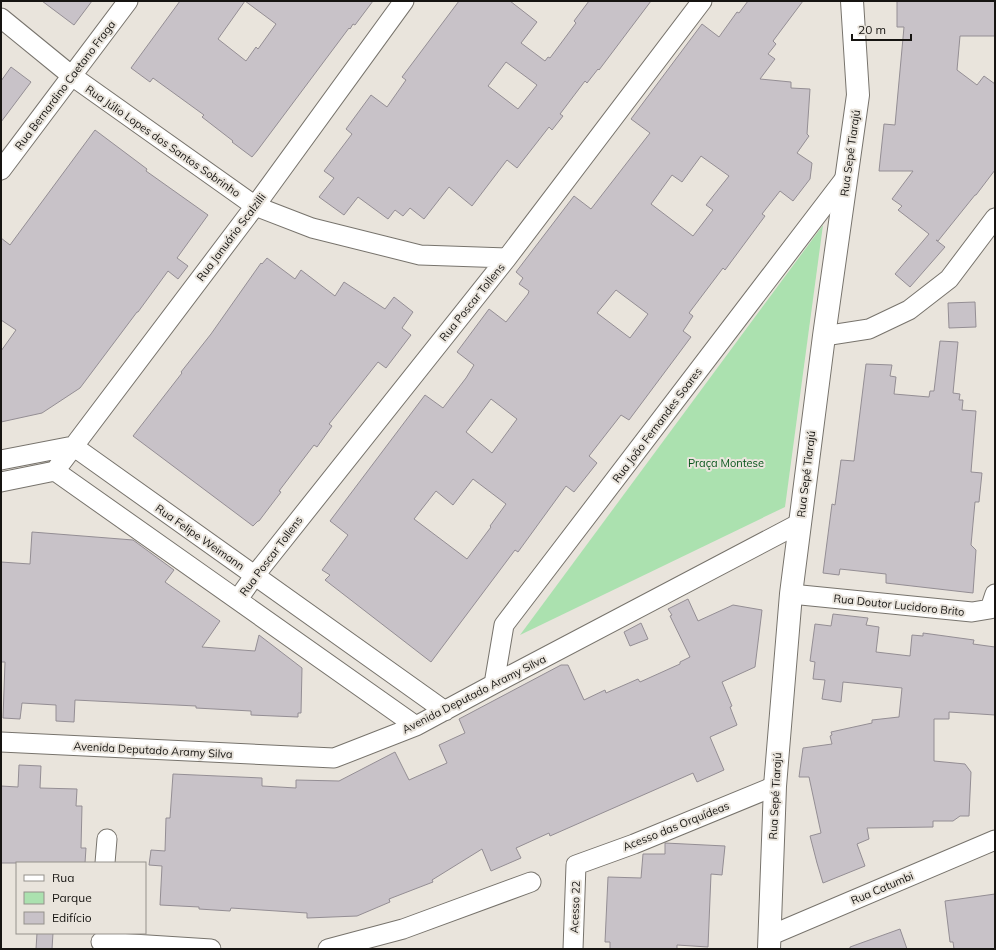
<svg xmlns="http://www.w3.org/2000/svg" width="996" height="950" viewBox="0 0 996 950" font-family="Mulish,sans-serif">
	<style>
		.green { fill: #abe1af }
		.building { fill: #c8c2c8; stroke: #948e94; fill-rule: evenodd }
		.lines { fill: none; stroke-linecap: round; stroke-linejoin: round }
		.minor-casing { stroke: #77736c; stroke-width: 21 }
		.tertiary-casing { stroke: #77736c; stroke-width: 24 }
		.minor { stroke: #fff; stroke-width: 19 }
		.tertiary { stroke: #fff; stroke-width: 22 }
		.labels { text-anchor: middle; stroke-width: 4; stroke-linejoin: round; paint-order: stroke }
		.street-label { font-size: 11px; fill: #161411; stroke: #e9e4dc }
		.park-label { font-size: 11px; fill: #055419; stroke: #e9e4dc }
	</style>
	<rect width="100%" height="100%" fill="#e9e4dc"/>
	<path class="green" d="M823,225l-38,282 -265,128z"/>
	<path class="building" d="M42,1h50l-18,24z
		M180,1h193l-18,24 -2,-1 -3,5 -1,-1 -92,123 -5,6 -20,-15 1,-1 -31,-24 2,-2 -51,-37 -3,4 -19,-14zM245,1l31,23 -18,25 -2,-2 -10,14 -28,-22z
		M459,1h51l27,21 -16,21 24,18 3,-4 2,1 26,-35 -2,-2 15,-20h62l-52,69 -1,-1 -11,14 -2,-2 -25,33 3,2 -11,14 -3,-3 -32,41 -10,-8 -35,46 -23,-19 -25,32 -14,-11 -7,8 -8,-6 -7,9 -30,-22 -14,18 -25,-18 15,-19 -10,-7 28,-37 -6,-5 25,-34 16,12 19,-27 -4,-3zM506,62l31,23 -19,24 -30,-23z
		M748,1h55l-30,40 3,3 -8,10 7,5 -15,20 31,3v6l19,1 -3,45 2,2 -12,17 15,10 -2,16 -17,22 -13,-10 -18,23 3,2 -40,54 -2,-2 -34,45 4,3 -10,15 8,6 -62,83 -8,-5 -32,41 8,7 -23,29 -8,-6 -48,66 -3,-2 -84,112 -106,-82 5,-5 -8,-5 26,-35 -18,-14 95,-126 18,13 23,-30 8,-13 -17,-13 32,-43 17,13 22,-28 1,-3 -10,-7 4,-6 -7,-6 58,-76 17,13 59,-76 -19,-14 71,-95 17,13 18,-25 2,1zM701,156l28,20 -23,29 7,5 -20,26 -42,-32 21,-29 10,7zM616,290l32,24 -18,24 -33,-25zM491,399l26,20 -25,34 -26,-21zM473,479l33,25 -16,22 1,1 -24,32 -53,-40 22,-28 17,14z
		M897,1h98v35h-35l-3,34 20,15 7,-9 11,8v86l-19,25h-1l-37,46 -2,-1 9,7 -35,40 -15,-13 34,-40 -31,-24 4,-4 -10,-7 21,-28h-34l5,-47 11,1 9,-98h-7z
		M11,67l20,15 -30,40v-41z
		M95,130l52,39 -1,2 62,44 -31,43 11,8 -10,13 -10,-8 -30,41h-1l-57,76 -38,25 -41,9v-71l15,-21 -15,-10v-82l9,7z
		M267,258l28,21 6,-9 34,26 9,-14 41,27 9,-12 19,15 -11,16 9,7 -25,33 -8,-6 -49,62 3,2 -15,21 -3,-2 -35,46 2,1 -22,29h-1l-5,5 -120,-90 49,-63 -1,-1 30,-38 50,-71 1,1z
		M975,302l1,25 -27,1 -1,-25z
		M940,341l18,1 -5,51 7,1 -1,6h4l-1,10 14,1 -5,61 11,1 -3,29h-4l-4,43 5,5 -3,43 -87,-10v-9l-46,-5 -1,6 -16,-2 9,-69 3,1 6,-45 13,1 12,-97 26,1 -2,11 6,1 -2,17 35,3 1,-6h4z
		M32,532l101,8 41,30 -9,12 55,39 -18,26 53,4 4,-16 43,33 -1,45h-3v4l-47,-2v-4l-55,-3v-2l-121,-6 -1,22 -18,-1v-16l-34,-2 -2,16 -17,-1 2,-56h-4v-100l29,2z
		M688,599l10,22 35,-16 29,5 -7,57 -33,15 10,24 -2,1 7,18 -27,12 14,33 -27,12 -4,-9 -143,63 -1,-3 -33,15 5,10 -30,13 -9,-22 -50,31 1,2 -44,17 1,3 -33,14 -50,2v-5l-76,-5 -1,3 -31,-2v-2l-39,-2 2,-39 -13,-1 2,-15 14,1 1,-33h4l3,-44 89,4v8l34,2v-8l43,1 56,-29 14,28 38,-17 -8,-18 26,-12 -6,-14 102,-54h7l16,35 21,-10 1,3 32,-14 2,3 40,-18v-2l10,-5 -20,-41 2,-1 -4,-6z
		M833,614l35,4 -2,7 13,2 -3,25 34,4 2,-21 11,1v-3l51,7 -1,4 22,3v68l-46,-3v7h-15v42l31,3 6,8 -2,44h-9l-7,5h-20v6l-66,1 2,11 -12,5 8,22 -42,17 -6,-20 -7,-27 11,-3 -12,-56h-10l4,-29 29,-4 -2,-8 2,-1 -1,-3 41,-9v-3l27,-3 3,-29 -59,-6 -2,20 -19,-3 3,-19 -12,-1 2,-17 -5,-1 5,-37 16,2z
		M641,623l7,16 -18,7 -6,-14z
		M19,765l22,1 -1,22 37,1 -1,17h6l-1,42h5l-1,15h-84v-77l17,1z
		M665,843l60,3 -3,29 -11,-1 -3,73 -31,-2v4h-67v-7h-5l3,-65 33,1 2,-24h22z
		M995,894v55h-41l-1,-7h-3l-5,-41z
		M900,929l7,20h-57v-2z
		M37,933h16l-1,16h-16z"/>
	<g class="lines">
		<defs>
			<path id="minor" d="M1,18l71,58 183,130 57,22 108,27 87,3
				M1,170l127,-169
				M824,336l45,-7 40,-19 40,-31 46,-61
				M1,460l72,-14 372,265
				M55,471l200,-265 149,-205
				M1,482l54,-11 361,255
				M791,594l181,18 18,-3 5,-15
				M238,599l17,-24 252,-317 195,-257
				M494,684l10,-59 342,-448
				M1,742l333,16 82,-32 78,-42 306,-161
				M105,863l2,-24
				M769,936l226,-96
				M101,942l110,7
				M328,949l75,-20 128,-47
				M573,949l3,-84 58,-21 141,-58"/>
			<path id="tertiary" d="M769,949l6,-163 16,-192 33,-258 34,-241 -6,-94"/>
		</defs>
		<use href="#minor" class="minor-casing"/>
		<use href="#tertiary" class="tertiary-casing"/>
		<use href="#minor" class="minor"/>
		<use href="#tertiary" class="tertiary"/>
	</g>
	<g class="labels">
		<g class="street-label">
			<text transform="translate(65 85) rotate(-53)" y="4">Rua Bernardino Caetano Fraga</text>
			<text transform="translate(163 141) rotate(35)" y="4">Rua Júlio Lopes dos Santos Sobrinho</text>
			<text transform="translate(850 153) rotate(-82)" y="4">Rua Sepé Tiarajú</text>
			<text transform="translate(231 237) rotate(-53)" y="4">Rua Januário Scalzilli</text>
			<text transform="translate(472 302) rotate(-51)" y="4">Rua Poscar Tollens</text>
			<text transform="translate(657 425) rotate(-53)" y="4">Rua João Fernandes Soares</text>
			<text transform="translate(806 474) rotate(-83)" y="4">Rua Sepé Tiarajú</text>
			<text transform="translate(200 537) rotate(35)" y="4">Rua Felipe Weimann</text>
			<text transform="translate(271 556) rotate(-53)" y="4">Rua Poscar Tollens</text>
			<text transform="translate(899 605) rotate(6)" y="4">Rua Doutor Lucidoro Brito</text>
			<text transform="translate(474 694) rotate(-27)" y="4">Avenida Deputado Aramy Silva</text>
			<text transform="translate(153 750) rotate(3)" y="4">Avenida Deputado Aramy Silva</text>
			<text transform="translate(775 796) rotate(-87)" y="4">Rua Sepé Tiarajú</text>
			<text transform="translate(676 826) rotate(-22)" y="4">Acesso das Orquídeas</text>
			<text transform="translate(882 888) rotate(-23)" y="4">Rua Catumbi</text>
			<text transform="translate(575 907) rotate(-88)" y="4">Acesso 22</text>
		</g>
		<g class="park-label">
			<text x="726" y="467">Praça Montese</text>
		</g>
	</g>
	<rect width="996" height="950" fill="none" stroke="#161411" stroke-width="4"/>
	<rect x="16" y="862" width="130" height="72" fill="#e9e4dc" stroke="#95918b"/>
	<rect x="24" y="875" width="20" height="6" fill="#ffffff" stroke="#95918b"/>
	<text x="52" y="882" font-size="12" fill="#161411">Rua</text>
	<rect x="24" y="892" width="20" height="12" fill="#abe1af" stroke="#95918b"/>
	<text x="52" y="902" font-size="12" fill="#161411">Parque</text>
	<rect x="24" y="912" width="20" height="12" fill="#c8c2c8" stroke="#95918b"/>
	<text x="52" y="922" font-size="12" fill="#161411">Edifício</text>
	<path d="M852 34v6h59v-6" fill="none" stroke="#161411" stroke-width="2"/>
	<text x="858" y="34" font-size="12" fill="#161411" stroke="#e9e4dc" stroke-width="3" paint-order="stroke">20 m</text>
</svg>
